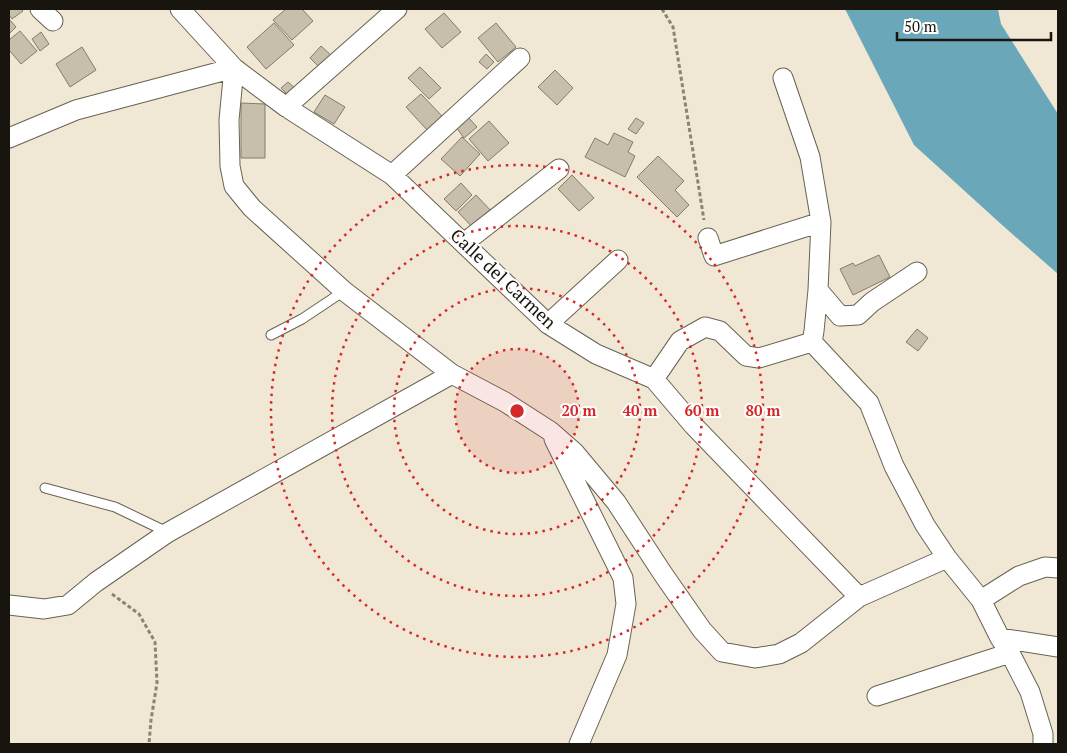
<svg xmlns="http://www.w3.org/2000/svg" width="1067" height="753" viewBox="0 0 1067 753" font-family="'PT Serif',serif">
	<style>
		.water { fill: #6aa7b9 }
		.building { fill: #c7beac; stroke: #837c6b }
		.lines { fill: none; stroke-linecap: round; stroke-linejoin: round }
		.lane-casing { stroke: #696252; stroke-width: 11 }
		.street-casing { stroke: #696252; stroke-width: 21 }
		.path { stroke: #8a8477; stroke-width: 3; stroke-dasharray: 4 2.5; stroke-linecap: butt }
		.lane { stroke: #fff; stroke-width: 9 }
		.street { stroke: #fff; stroke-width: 19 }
		.ring { fill: none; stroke: #d62828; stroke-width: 2.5; stroke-dasharray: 2.5 5 }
		.labels { text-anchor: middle; stroke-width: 4; stroke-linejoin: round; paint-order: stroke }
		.street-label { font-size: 18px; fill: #18150f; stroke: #fff }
		.centre { fill: #d62828; stroke: #fff; stroke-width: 2.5 }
		.ring-label { font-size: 15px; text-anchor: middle; font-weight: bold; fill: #d62828; stroke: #fff; stroke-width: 4; stroke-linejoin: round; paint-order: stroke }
	</style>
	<rect width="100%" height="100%" fill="#f0e8d5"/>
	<path class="water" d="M845,9h153l3,15 57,90v160l-57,-50 -87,-79z"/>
	<path class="building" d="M9,9h12l2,2 -11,8 -3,-4z
		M286,9h16l11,12 -21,19 -19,-20z
		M444,13l17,19 -19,16 -17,-19z
		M9,19l7,8 -7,7z
		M274,23l20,22 -28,24 -19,-22z
		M496,23l20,24 -18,15 -20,-24z
		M20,31l17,20 -16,13 -12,-14v-10z
		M41,32l8,12 -9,7 -8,-12z
		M321,46l12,11 -12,12 -11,-11z
		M82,47l14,23 -26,17 -14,-23z
		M486,54l8,8 -7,7 -8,-7z
		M420,67l21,21 -12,11 -21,-21z
		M555,70l18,18 -16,17 -19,-18z
		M288,82l9,8 -7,7 -9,-9z
		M421,94l21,22 -14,15 -22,-24z
		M325,95l20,12 -11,17 -20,-12z
		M241,103l24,1v54h-24z
		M468,117l9,10 -13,11 -8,-11z
		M636,118l8,5 -8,11 -8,-5z
		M489,121l20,22 -21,18 -19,-22z
		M614,133l19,9 -5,10 7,4 -10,21 -40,-20 10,-19 13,7z
		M462,137l18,17 -20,22 -19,-17z
		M658,156l26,25 -9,9 14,15 -12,12 -40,-40z
		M572,175l22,23 -15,13 -21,-22z
		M461,183l11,12 -16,16 -12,-12z
		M476,195l17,18 -18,17 -17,-18z
		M879,255l11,22 -37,18 -13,-26 13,-6 2,3z
		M917,329l11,9 -10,13 -12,-9z"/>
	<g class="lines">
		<defs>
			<path id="lane" d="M271,335l31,-16 42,-28
				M45,488l70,19 52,25"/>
			<path id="street" d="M40,9l13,12
				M180,9l54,59 52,39 106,68 156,149 48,30 58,25 40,47 165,171
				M783,78l27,79 11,65 -3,68 -4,41 -2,11
				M286,107l111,-98
				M9,138l67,-28 158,-42 -5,52 1,46 4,20 18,22 92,83 108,83 53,28 45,29 25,22 41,49 47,72 39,56 20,22 33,6 24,-4 22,-11 58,-46 88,-39
				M392,175l128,-117
				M708,238l6,18 107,-34
				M464,243l95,-74
				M818,290l22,26 18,-1 14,-13 45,-30
				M548,324l70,-64
				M812,342l57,61 25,63 31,59 22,33 34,42 19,38 10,15 20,39 13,42v10
				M654,379l26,-38 25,-14 15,4 26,25 13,2 53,-16
				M554,439l69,139 3,26 -9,51 -38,89
				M981,600l38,-24 26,-9 13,1
				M9,605l35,4 24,-4 28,-23 71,-49 285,-159
				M1000,638l58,9
				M877,696l133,-43"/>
		</defs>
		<use href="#lane" class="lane-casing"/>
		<use href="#street" class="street-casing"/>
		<path class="path" d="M662,9l11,18 31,193
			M112,594l27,20 16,28 2,41 -6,37 -2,24"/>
		<use href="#lane" class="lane"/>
		<use href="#street" class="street"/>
	</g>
	<circle cx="517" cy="411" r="62" fill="#d62828" fill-opacity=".12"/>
	<g class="ring">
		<circle cx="517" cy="411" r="62"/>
		<circle cx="517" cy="411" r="123"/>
		<circle cx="517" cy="411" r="185"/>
		<circle cx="517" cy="411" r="246"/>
	</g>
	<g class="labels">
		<g class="street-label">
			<text transform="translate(503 279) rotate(43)" y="6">Calle del Carmen</text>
		</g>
	</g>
	<circle cx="517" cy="411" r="8" class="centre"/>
	<g class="ring-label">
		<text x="579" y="416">20 m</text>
		<text x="640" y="416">40 m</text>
		<text x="702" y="416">60 m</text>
		<text x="763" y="416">80 m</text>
	</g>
	<rect width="1067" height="753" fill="none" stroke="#18150f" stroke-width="20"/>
	<path d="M897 32v8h154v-8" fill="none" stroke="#18150f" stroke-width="2.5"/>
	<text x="904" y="32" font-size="15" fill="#18150f" stroke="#ffffff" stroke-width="4" paint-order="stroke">50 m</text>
</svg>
